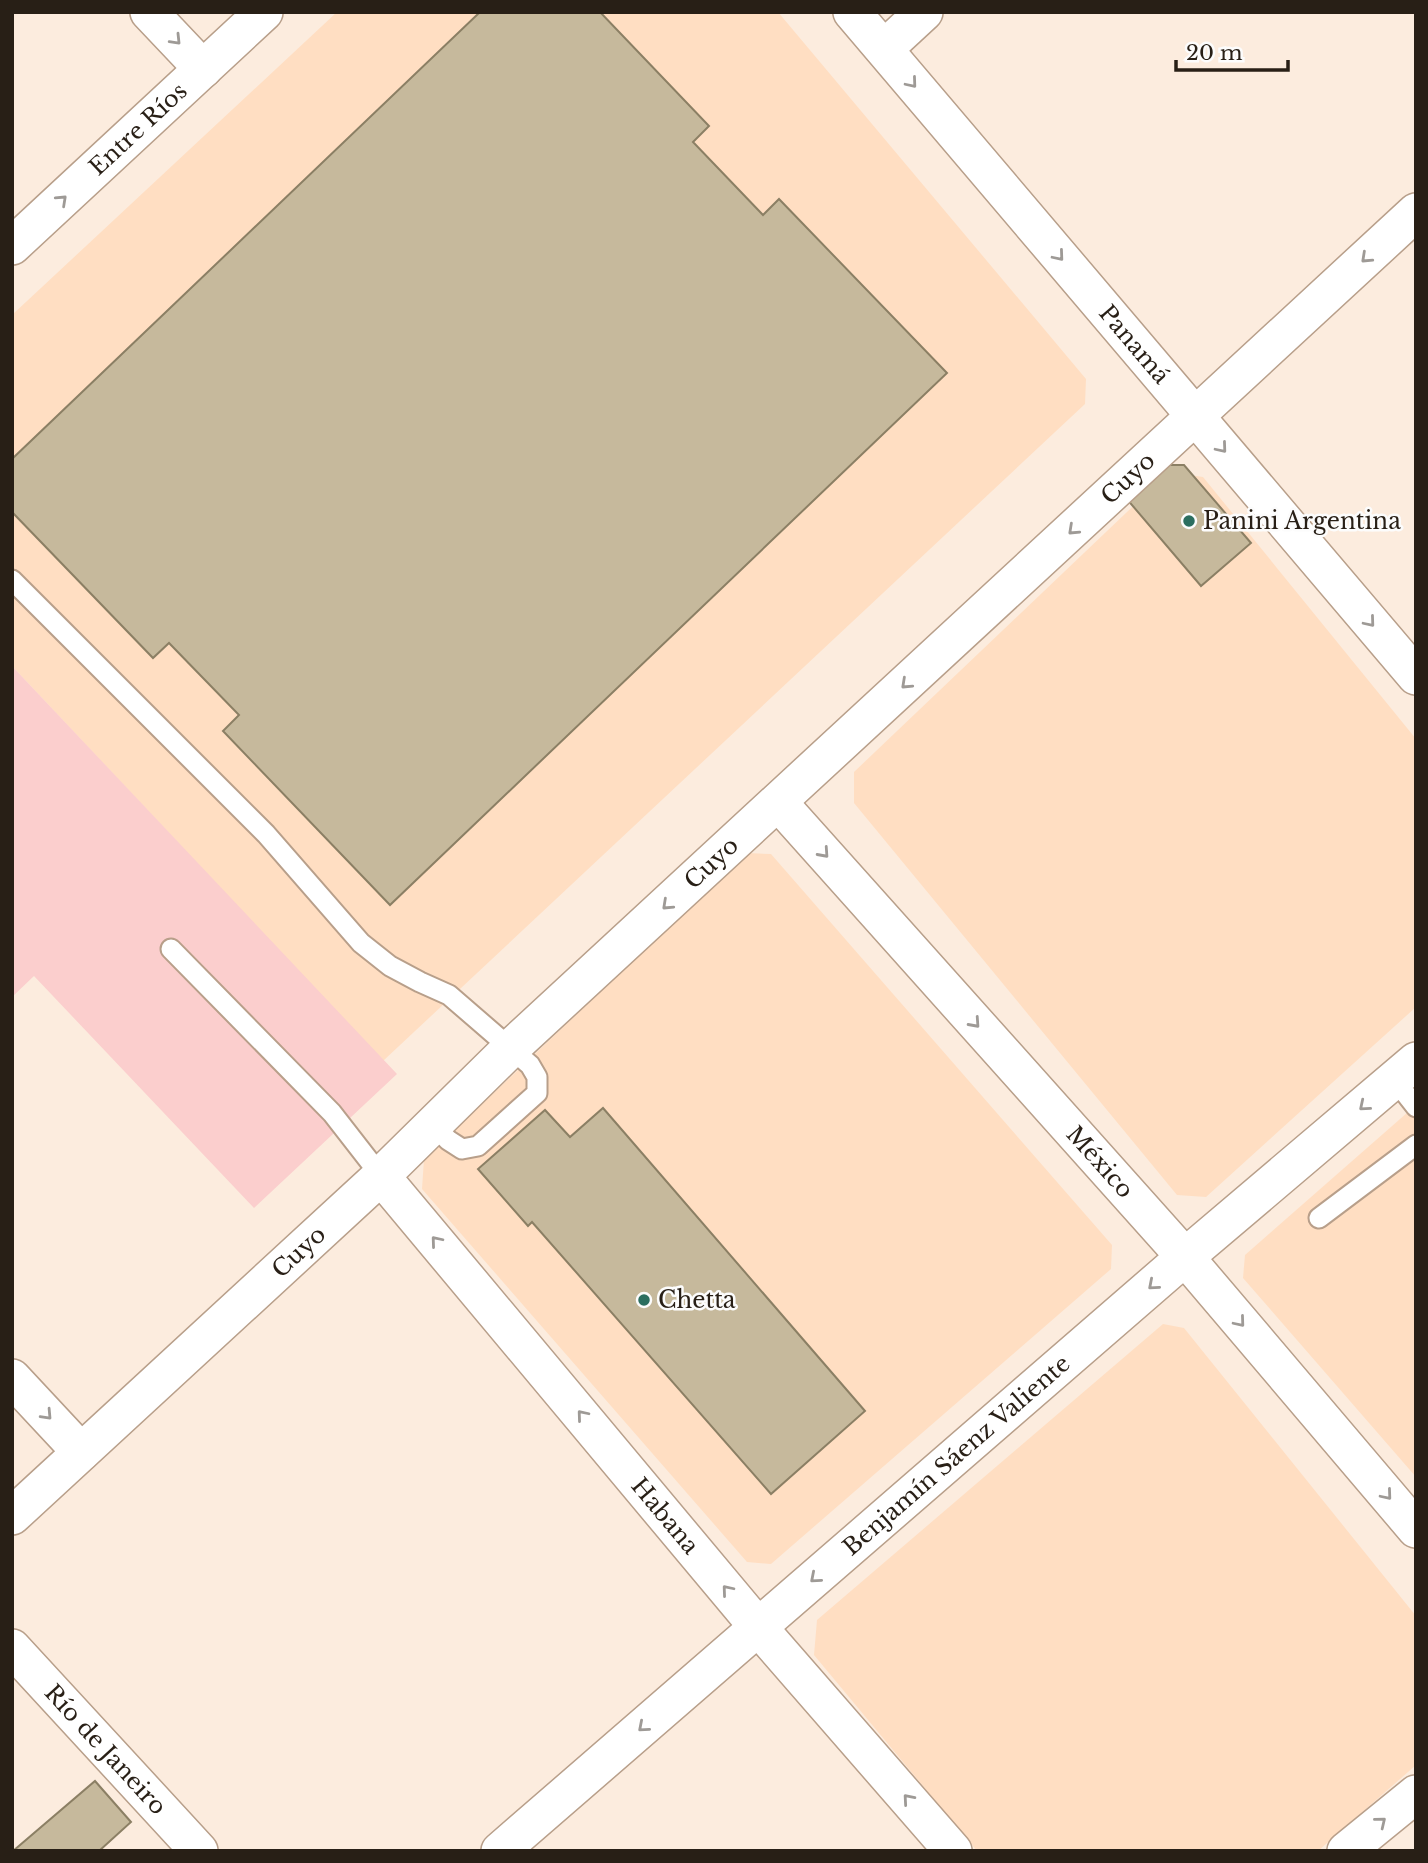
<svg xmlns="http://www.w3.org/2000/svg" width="1428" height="1863" viewBox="0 0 1428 1863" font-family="'Libre Baskerville',serif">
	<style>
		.built { fill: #ffdec2 }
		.green { fill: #fbcecd }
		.building { fill: #c6b99c; stroke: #8b7f64; stroke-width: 2 }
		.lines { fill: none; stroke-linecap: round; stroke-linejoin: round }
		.lane-casing { stroke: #b89f8a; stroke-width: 23 }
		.street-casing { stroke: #b89f8a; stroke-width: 40 }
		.lane { stroke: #fff; stroke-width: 19 }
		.street { stroke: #fff; stroke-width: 37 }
		.oneway { stroke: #9e9a96 }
		.poi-dot { fill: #2b6e5f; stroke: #fcfcfc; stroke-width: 2.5 }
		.labels { text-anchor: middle; stroke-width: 5; stroke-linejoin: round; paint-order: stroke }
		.street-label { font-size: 23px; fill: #281f16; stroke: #fcfcfc }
		.poi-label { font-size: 23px; fill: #281f16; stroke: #fcfcfc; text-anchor: start }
	</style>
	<rect width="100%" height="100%" fill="#fcecde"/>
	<path class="built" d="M337,12h441l308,367 -1,25 -702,657 -371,-395v-351z
		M1169,472l34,5 213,262v268l-210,190 -29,-2 -323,-392v-31z
		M747,853l24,1 341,391 -1,24 -340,295 -24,-2 -325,-373 2,-30z
		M1416,1105v372l-173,-199 2,-23z
		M1163,1324l21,4 232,288v149l-98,86h-341l-163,-196 3,-35z"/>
	<path class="green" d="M12,666l385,408 -143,134 -220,-232 -22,21z"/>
	<path class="building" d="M480,12h120l109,114 -16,16 70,73 16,-16 168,174 -557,532 -167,-174 16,-16 -70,-72 -16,15 -141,-146v-53z
		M1162,465h22l67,78 -50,43 -75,-88z
		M603,1108l262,303 -94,83 -239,-272 -4,4 -50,-57 67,-59 25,27z
		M95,1781l36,41 -32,29h-86z"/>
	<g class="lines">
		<defs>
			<path id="lane" d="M12,580l254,254 95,109 29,23 30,16 29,13 81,70 7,12v16l-59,53 -16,3 -14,-9 -15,-16
				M171,949l161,164 49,63
				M1394,1079l22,28
				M1319,1218l97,-73"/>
			<g id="street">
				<path d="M149,12l54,57"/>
				<path id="s1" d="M852,12l564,664"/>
				<path d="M884,49l40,-37"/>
				<path id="s2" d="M12,246l252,-234"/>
				<path id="s3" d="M778,802l407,455 231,272"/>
				<path id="s4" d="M381,1176l377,451 195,224"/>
				<path d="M12,1378l69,74"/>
				<path id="s5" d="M12,1516l369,-340 130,-128 905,-836"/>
				<path id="s6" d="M12,1648l187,203"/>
				<path id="s7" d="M500,1851l685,-594 231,-196"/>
				<path d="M1346,1851l70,-57"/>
			</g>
		</defs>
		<use href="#lane" class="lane-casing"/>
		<use href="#street" class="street-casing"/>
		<use href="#lane" class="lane"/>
		<use href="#street" class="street"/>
	</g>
	<defs><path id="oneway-chevron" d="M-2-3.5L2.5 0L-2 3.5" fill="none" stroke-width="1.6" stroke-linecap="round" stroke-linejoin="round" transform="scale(1.75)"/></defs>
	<g class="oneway">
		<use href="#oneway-chevron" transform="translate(176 40) rotate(46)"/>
		<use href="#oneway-chevron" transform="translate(912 83) rotate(50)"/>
		<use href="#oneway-chevron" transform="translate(62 200) rotate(-43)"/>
		<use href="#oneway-chevron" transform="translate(1059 256) rotate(50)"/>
		<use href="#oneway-chevron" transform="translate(1366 258) rotate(137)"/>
		<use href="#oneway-chevron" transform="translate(1222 448) rotate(50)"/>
		<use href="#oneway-chevron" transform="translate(1073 530) rotate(137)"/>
		<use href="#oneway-chevron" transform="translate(1370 622) rotate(50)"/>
		<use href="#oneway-chevron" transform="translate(906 684) rotate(137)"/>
		<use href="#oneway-chevron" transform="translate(824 853) rotate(48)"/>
		<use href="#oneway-chevron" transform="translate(667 905) rotate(137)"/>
		<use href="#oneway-chevron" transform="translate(975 1023) rotate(48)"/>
		<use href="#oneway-chevron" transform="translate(1364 1106) rotate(140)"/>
		<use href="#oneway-chevron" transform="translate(436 1241) rotate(-130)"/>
		<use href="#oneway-chevron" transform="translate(1153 1285) rotate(139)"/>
		<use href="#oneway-chevron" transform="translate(1240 1322) rotate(50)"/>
		<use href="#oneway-chevron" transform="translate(47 1415) rotate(47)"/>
		<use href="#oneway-chevron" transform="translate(582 1415) rotate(-130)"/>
		<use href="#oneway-chevron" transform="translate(1387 1495) rotate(50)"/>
		<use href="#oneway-chevron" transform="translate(815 1578) rotate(139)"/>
		<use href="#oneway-chevron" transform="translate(727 1590) rotate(-130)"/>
		<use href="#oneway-chevron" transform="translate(643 1727) rotate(139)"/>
		<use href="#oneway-chevron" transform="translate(908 1799) rotate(-131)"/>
		<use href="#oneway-chevron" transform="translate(1381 1822) rotate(-39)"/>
	</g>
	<g class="poi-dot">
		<circle cx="1189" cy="521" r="7"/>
		<circle cx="644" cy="1300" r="7"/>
	</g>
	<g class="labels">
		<g class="street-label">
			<text dy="8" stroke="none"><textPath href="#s2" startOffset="172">Entre Ríos</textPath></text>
			<text dy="8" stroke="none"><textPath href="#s1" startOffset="436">Panamá</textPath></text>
			<text dy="8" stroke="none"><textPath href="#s5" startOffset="1524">Cuyo</textPath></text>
			<text dy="8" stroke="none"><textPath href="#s5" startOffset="957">Cuyo</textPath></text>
			<text dy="8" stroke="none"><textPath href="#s3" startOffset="483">México</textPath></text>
			<text dy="8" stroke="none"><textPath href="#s5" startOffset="390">Cuyo</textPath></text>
			<text dy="8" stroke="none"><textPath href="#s7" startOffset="604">Benjamín Sáenz Valiente</textPath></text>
			<text dy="8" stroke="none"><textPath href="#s4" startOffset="443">Habana</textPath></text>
			<text dy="8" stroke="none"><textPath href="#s6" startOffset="138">Río de Janeiro</textPath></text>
		</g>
		<g class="poi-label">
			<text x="1203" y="529">Panini Argentina</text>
			<text x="658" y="1308">Chetta</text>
		</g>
	</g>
	<rect width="1428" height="1863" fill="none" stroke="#281f16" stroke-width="28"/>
	<path d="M1176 60v10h112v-10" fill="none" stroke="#281f16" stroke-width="3.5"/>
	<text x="1186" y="60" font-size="21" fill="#281f16" stroke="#fcfcfc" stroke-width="5" paint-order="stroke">20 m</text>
</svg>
